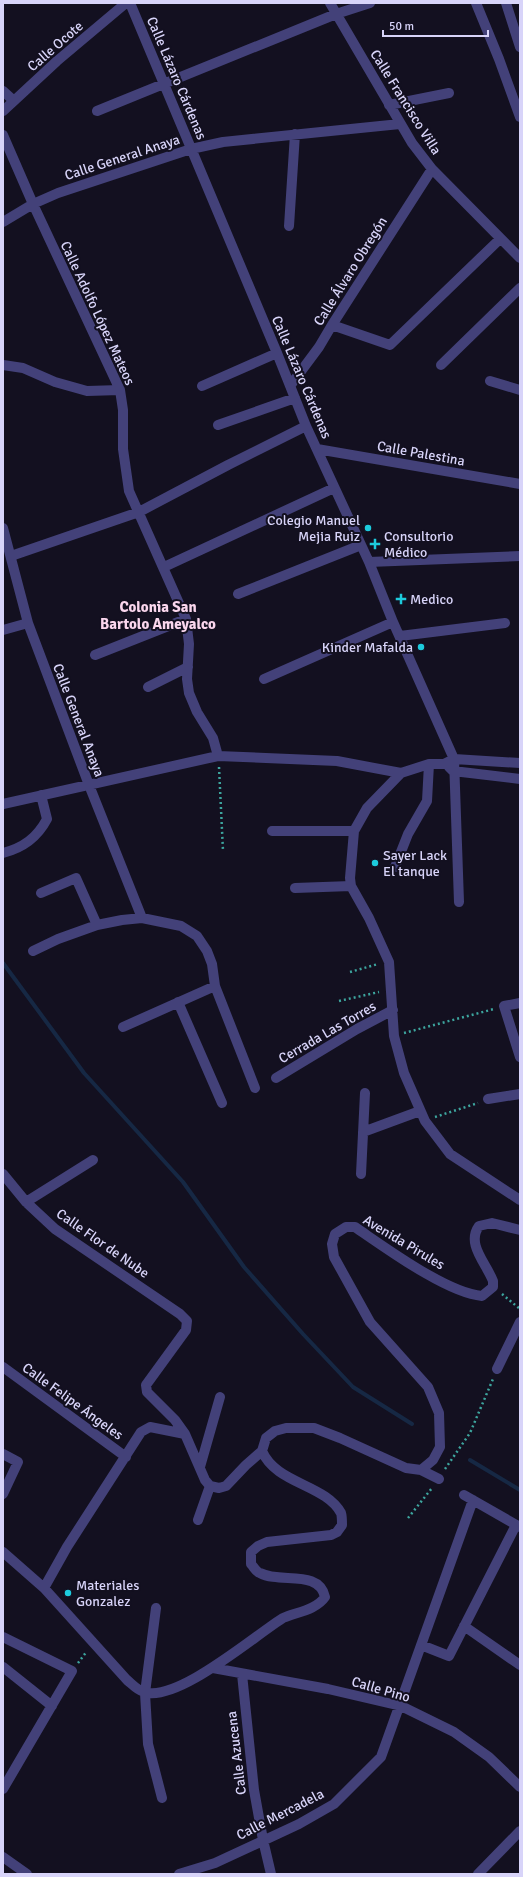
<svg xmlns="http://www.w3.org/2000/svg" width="523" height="1877" viewBox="0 0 523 1877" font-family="Signika,sans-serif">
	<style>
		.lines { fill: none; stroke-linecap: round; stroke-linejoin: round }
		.stream { stroke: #162844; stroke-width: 4 }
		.path { stroke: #3da59e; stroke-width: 2.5; stroke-dasharray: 2 3; stroke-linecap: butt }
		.minor { stroke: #434179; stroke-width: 10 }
		.poi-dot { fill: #1dcbdd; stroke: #131020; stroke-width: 1.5 }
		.labels { text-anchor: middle; stroke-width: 4; stroke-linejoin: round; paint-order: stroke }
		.street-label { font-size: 14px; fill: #d8d4f9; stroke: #131020 }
		.poi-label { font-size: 14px; fill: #d8d4f9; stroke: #131020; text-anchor: start }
		.neighbourhood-label { font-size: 15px; font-weight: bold; fill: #fad6ed; stroke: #131020 }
	</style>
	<rect width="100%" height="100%" fill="#131020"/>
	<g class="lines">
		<path class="stream" d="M3,963l81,110 99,109 61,85 59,67 50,53 59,37
			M470,1460l50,30"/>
		<path class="path" d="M219,767l4,84
			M350,972l28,-8
			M339,1001l40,-9
			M404,1033l90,-24
			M435,1117l43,-14
			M502,1294l18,15
			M445,1469l25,-36 23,-54
			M408,1518l24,-30
			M78,1663l9,-12"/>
		<path class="minor" d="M130,3l147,350 29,73 63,136 24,60 61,137 5,143
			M330,3l82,140 20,26 88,89
			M476,3l23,56 21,58
			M506,3l14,44
			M3,91l11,10
			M389,105l60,-12
			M3,111l54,-50 69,-58
			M97,111l239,-97 34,-11
			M3,135l30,69 87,186 3,20v39l6,42 57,128 3,25 -2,35 2,14 8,19 16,26 5,18
			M3,222l30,-18 25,-11 133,-44 32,-7 177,-18
			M289,226l6,-92
			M332,325l58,20 110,-106
			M3,365l20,3 32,14 32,9 33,-1
			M441,365l79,-77
			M490,381l30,9
			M202,386l75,-33
			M290,386l29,-39 13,-22 100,-156
			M218,425l77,-27
			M317,449l203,35
			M3,528l25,95 61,162 53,133
			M11,556l128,-44 89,-47 78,-39
			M369,562l151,-6
			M164,567l170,-79
			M238,594l123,-49
			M3,630l25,-7
			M400,636l105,-13
			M95,655l91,-36
			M264,679l129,-57
			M148,687l40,-20
			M520,763l-66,-4 -10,5h-15l-28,9 -34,35 -13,23 -4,47 1,8 18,32 20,44 5,74 10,37 21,48 25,33 70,46
			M449,767l4,4 67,8
			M3,804l215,-48 119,5 64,12
			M272,831h82
			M3,853c20,-5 34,-15 44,-34l-6,-24
			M395,867l13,-33 19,-33 2,-37
			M295,888l56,-2
			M41,893l35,-15 21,47
			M33,951l25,-12 39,-14 25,-5 20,-2 39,8 16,10 10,15 5,13 3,22 40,102
			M178,1002l44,101
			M520,1003l-16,3 16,51
			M123,1027l92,-41
			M276,1078l81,-49 36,-19
			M488,1099l32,-5
			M363,1132l57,-21
			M3,1174l23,28 29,27 125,85 7,7 -1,9 -40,55 1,7 28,28 10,14 20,46 5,6
			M361,1174l4,-81
			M26,1202l67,-42
			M3,1367l123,90
			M497,1369l23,-47
			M3,1454l15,8 -15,32
			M200,1467l20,-70
			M421,1470l18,9
			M210,1486l9,2 7,-2 20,-21 16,-14
			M464,1495l56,32
			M198,1520l12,-34
			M3,1552l41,36 83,92c5,4 10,10 17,12 33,11 110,-56 139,-74 14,-6 33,-8 42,-21 -6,-28 -45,-13 -65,-24 -4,-1 -6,-6 -9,-9v-12l7,-6 9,-4 64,-7 6,-3 5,-7c0,-3 0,-9 -1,-12 -16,-29 -65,-29 -79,-62l4,-13 9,-7 11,-3h28l26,10 66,30 15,2 12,-10 7,-13 -1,-34 -11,-26 -58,-65 -36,-65 -2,-13 3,-10 11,-7h9c31,21 92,66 127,69l11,-9v-6c-7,-18 -27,-37 -14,-55l13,-3 28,7
			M44,1588l23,-41 74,-115 9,-5 35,7
			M156,1608l-11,85 3,51 14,54
			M464,1626l56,39
			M3,1637l69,34 -69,118
			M421,1645l28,11 67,-131
			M3,1667l49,39
			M213,1668l115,21 73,17 53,26 35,25 31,30
			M242,1674l12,116 9,50 8,34
			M3,1857l24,17
			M179,1874l36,-11 84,-39 35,-20 47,-47 92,-257
			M478,1874l42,-43"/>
	</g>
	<g class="poi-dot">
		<circle cx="368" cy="528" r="4"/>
		<path d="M373 538h4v4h4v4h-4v4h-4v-4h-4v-4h4z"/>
		<path d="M399 593h4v4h4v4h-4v4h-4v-4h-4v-4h4z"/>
		<circle cx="421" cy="647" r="4"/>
		<circle cx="375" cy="863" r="4"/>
		<circle cx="68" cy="1593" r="4"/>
	</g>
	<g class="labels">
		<g class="street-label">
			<text transform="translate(55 46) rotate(-41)" y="5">Calle Ocote</text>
			<text transform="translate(177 78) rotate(67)" y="5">Calle Lázaro Cárdenas</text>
			<text transform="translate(406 102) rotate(58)" y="5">Calle Francisco Villa</text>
			<text transform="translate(122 157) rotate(-18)" y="5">Calle General Anaya</text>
			<text transform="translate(350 271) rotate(-58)" y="5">Calle Álvaro Obregón</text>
			<text transform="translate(98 313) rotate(65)" y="5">Calle Adolfo López Mateos</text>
			<text transform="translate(302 377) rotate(67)" y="5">Calle Lázaro Cárdenas</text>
			<text transform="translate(421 453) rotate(10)" y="5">Calle Palestina</text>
			<text transform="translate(79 720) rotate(69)" y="5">Calle General Anaya</text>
			<text transform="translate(327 1032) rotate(-30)" y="5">Cerrada Las Torres</text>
			<text transform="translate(404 1242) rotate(31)" y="5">Avenida Pirules</text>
			<text transform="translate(103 1243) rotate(35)" y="5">Calle Flor de Nube</text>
			<text transform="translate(73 1401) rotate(36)" y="5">Calle Felipe Ángeles</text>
			<text transform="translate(381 1689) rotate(16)" y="5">Calle Pino</text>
			<text transform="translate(236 1753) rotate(-97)" y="5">Calle Azucena</text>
			<text transform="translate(280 1814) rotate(-27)" y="5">Calle Mercadela</text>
		</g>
		<g class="poi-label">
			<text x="360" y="525" text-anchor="end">Colegio Manuel<tspan x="360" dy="16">Mejia Ruiz</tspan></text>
			<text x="384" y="541">Consultorio<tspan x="384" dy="16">Médico</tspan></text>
			<text x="410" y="604">Medico</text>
			<text x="413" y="652" text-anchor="end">Kinder Mafalda</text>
			<text x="383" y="860">Sayer Lack<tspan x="383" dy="16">El tanque</tspan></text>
			<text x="76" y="1590">Materiales<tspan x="76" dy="16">Gonzalez</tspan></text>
		</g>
		<g class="neighbourhood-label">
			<text x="158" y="612">Colonia San<tspan x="158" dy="17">Bartolo Ameyalco</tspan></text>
		</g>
	</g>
	<rect width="523" height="1877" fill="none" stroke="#d8d4f9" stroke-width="8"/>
	<path d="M383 30v6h105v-6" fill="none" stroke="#d8d4f9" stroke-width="2"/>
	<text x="389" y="30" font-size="12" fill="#d8d4f9" stroke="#131020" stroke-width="3" paint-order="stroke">50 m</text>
</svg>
